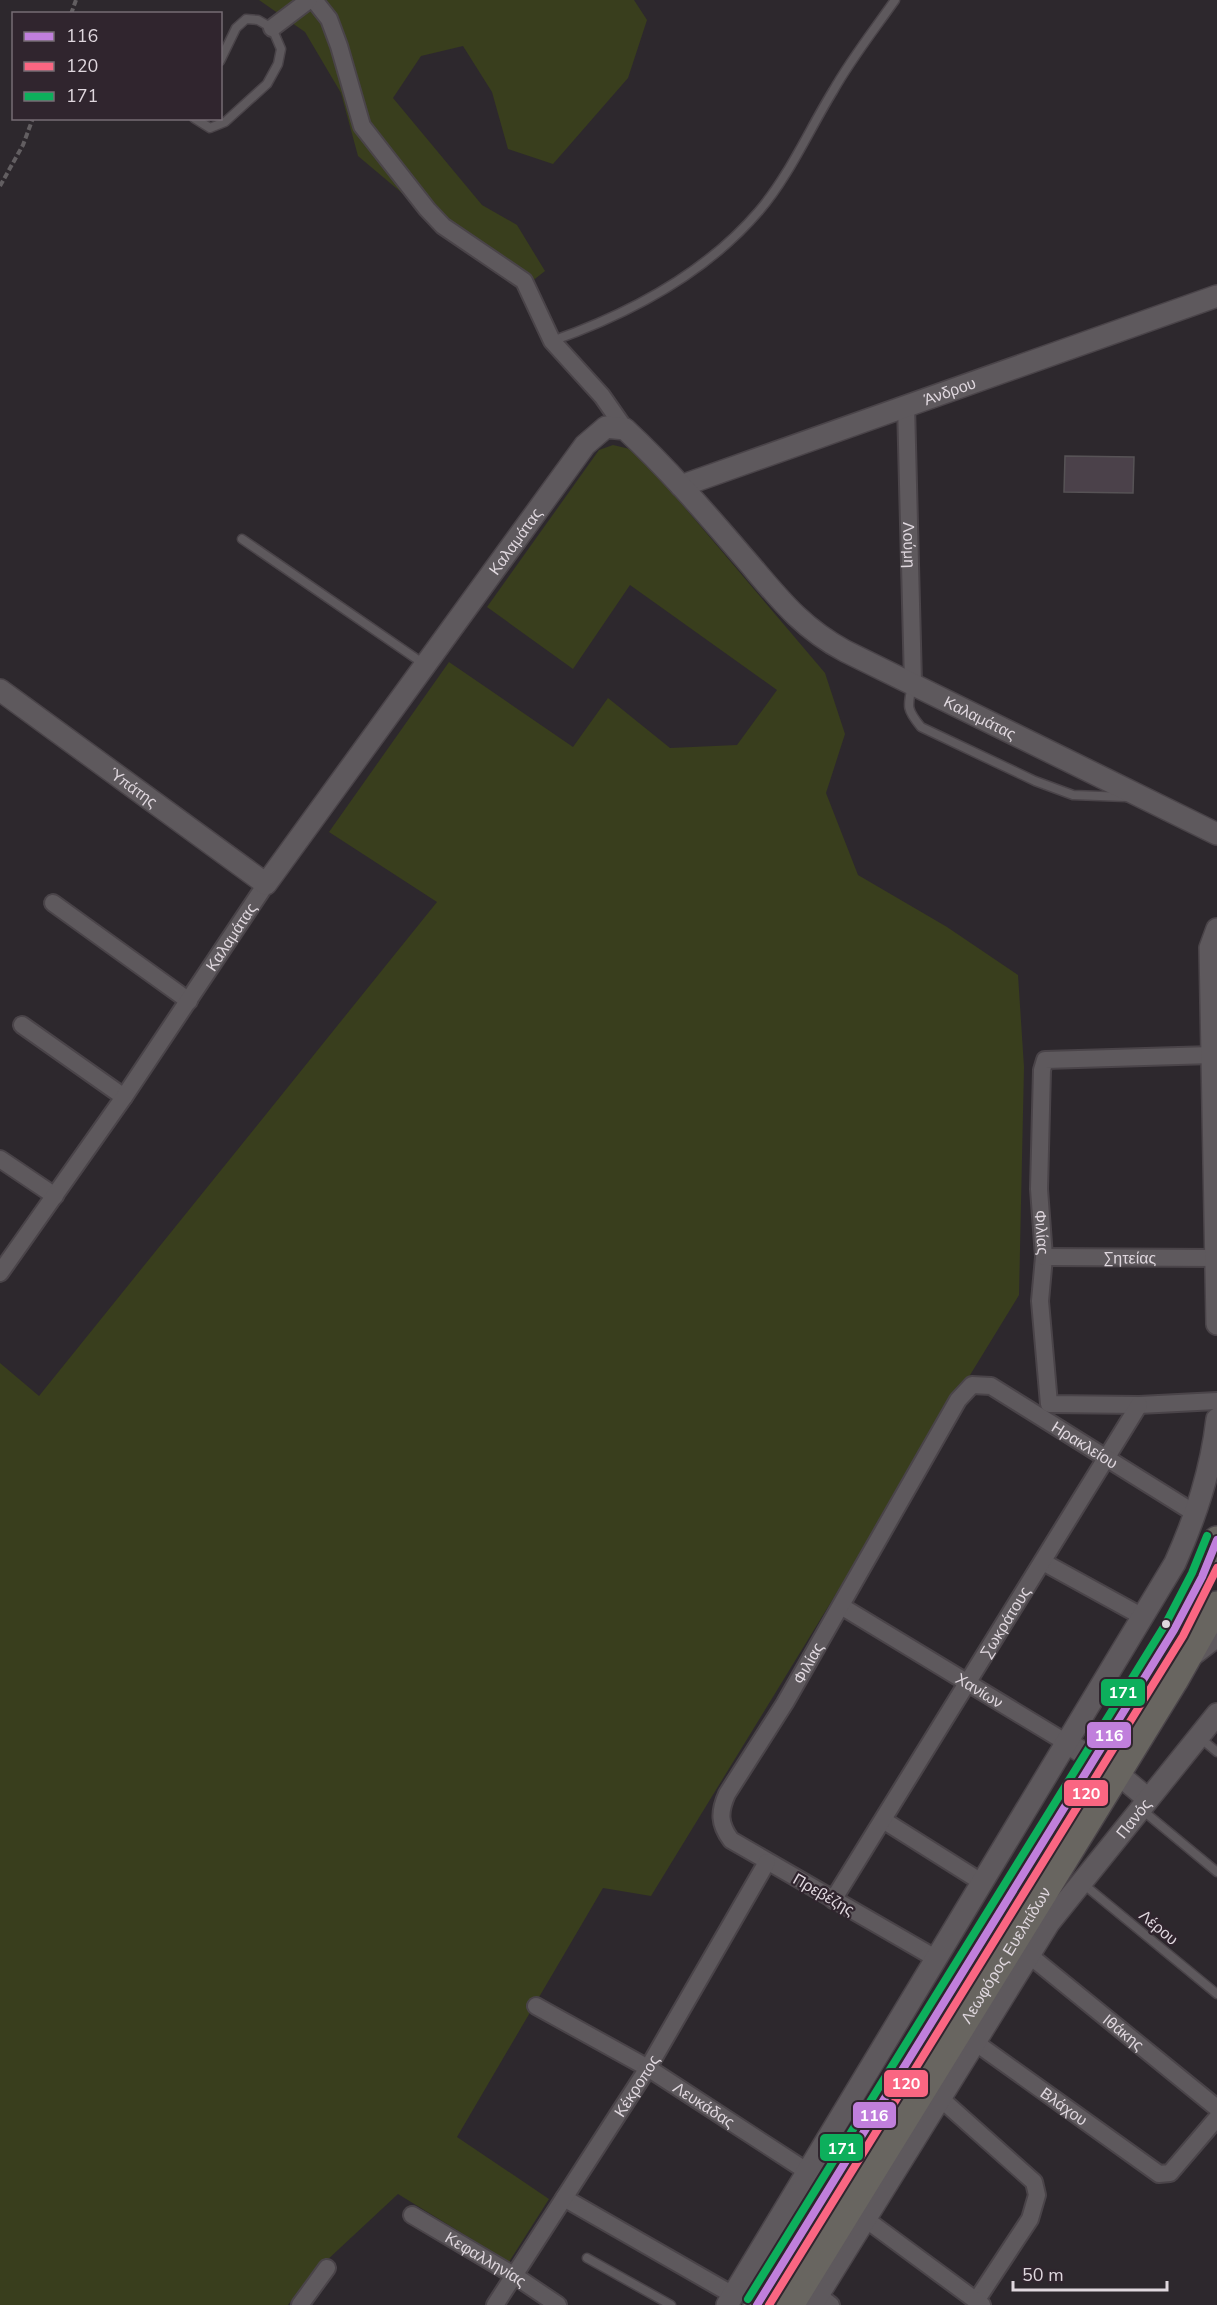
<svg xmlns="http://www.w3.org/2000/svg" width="1217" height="2305" viewBox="0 0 1217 2305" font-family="'Nunito Sans',sans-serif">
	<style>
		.green { fill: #393e1d }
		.building { fill: #4b414a; stroke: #575356; stroke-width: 1.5 }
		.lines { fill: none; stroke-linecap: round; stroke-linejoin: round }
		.service-casing { stroke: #4a4449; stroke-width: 11 }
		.minor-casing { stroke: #4a4449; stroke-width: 20 }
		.tertiary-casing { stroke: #4a4449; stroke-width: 24 }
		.primary-casing { stroke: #4a4449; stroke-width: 30 }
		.path { stroke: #625e61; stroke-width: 4; stroke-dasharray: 6 3; stroke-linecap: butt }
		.service { stroke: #5e595d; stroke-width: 8 }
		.minor { stroke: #5e595d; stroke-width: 16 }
		.tertiary { stroke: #5e595d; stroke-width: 21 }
		.primary { stroke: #686560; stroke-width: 27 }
		.bus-1-casing { stroke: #30252e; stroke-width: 12 }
		.bus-2-casing { stroke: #30252e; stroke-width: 12 }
		.bus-3-casing { stroke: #30252e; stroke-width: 12 }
		.bus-1 { stroke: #c07fdc; stroke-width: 8 }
		.bus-2 { stroke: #fa6682; stroke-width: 8 }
		.bus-3 { stroke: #0daf5c; stroke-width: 8 }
		.bus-dot { fill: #dfd7de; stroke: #30252e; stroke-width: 2 }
		.labels { text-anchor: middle; stroke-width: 4.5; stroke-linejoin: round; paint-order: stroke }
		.street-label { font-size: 16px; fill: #dfd7de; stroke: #30252e }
		.line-badge { stroke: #30252e; stroke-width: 2 }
		.badge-label { font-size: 16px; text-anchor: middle; font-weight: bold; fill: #fff }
	</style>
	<rect width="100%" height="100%" fill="#2d282d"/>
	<path class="green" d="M259,0h375l13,20 -19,58 -75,86 -45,-15 -16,-57 -29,-46 -42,10 -28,42 89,107 35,20 28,46 -14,11 -34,-9 -139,-117 -17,-63 -36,-61z
		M613,445l17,4 34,34 161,190 20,61 -19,59 32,82 89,52 71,48 6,92 -5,228 -368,601 -48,-8 -146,249 92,62 -40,63 -111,-68 -88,82 -22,29h-288v-942l39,33 398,-494 -108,-70 120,-170 124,85 35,-49 62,50 67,-3 40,-55 -147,-105 -57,84 -86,-62 112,-157z"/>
	<path class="building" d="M1065,456l69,1 -1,36 -69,-1z"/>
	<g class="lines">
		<defs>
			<path id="service" d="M194,118l16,10 15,-6 42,-38 11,-20 3,-15 -9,-21 -14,-8 -12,-1 -10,9 -16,33
				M552,341c77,-27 153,-67 207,-130 30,-35 50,-81 74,-120 18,-32 41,-61 62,-91
				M242,539l182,125
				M912,686c-5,21 -5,24 9,41l114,54 38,14 53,2
				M1199,1737l18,15
				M1141,1809l76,63
				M1082,1883l135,111
				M587,2258l84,47"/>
			<g id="minor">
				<path d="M314,0l15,19 10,27 23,80 65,83 16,17 81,55 28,60 50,55 23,33"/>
				<path d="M272,28l37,-28"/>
				<path id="s1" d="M906,405l7,278"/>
				<path d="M53,903l136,98"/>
				<path d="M22,1025l102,72"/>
				<path id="s2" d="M1212,1055l-167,5 -3,10 -3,119 5,68 -4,44 9,103 90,1 78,-4"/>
				<path d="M0,1159l55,37"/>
				<path id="s3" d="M1044,1257l171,1"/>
				<path id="s4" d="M0,1273l124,-176 142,-213"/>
				<path d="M1043,1562l100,55"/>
				<path id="s5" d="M841,1606l226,137"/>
				<path d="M883,1820l100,63"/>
				<path id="s6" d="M833,1900l306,-495"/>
				<path id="s7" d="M1029,1955l188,153"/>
				<path id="s8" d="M937,1959l-206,-119c-12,-16 -12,-28 -4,-46l58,-91 173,-303 14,-15 19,1 205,128"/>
				<path id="s9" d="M536,2006l112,62 160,104"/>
				<path id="s10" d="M965,2035l194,139 11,-1 47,-55"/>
				<path d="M940,2098l94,84 3,13 -7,24 -54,82"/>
				<path d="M564,2198l169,97"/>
				<path d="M856,2212l126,93"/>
				<path id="s11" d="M412,2215l103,61 43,29"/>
				<path d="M818,2295l13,10"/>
				<path d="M300,2305l27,-37"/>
				<path id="s12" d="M495,2305l153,-237 119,-206"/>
			</g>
			<g id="tertiary">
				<path id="s13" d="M681,486l536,-190"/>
				<path id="s14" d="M0,690l266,194 319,-439 21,-18 19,2c42,39 79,82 116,125 34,39 57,72 104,97l372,183"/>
				<path d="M1217,929l-7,19 7,376"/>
				<path d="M1190,1657l27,-21"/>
				<path d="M1067,1743l50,30 31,26"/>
				<path d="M727,2305l448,-742c21,-47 36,-92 42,-144"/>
				<path id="s15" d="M812,2305l237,-382 168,-209"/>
			</g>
			<g id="primary">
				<path d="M757,2305l417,-675 28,-53 15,-37"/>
				<path id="s16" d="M790,2305l384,-624 43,-76"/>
			</g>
		</defs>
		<use href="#service" class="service-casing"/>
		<use href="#minor" class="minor-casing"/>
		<use href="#tertiary" class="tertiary-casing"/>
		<use href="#primary" class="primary-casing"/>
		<path class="path" d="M71,14l5,-14
			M0,186l23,-41 10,-27"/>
		<use href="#service" class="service"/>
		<use href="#minor" class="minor"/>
		<use href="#tertiary" class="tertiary"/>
		<use href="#primary" class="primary"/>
		<defs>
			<path id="bus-1" d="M757,2305l417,-675 28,-53 15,-37"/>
			<path id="bus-2" d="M769,2305l414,-669 34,-68"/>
			<path id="bus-3" d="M748,2299l417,-674 27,-52 15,-37"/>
		</defs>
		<use href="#bus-1" class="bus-1-casing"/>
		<use href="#bus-2" class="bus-2-casing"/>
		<use href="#bus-3" class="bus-3-casing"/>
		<use href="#bus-1" class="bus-1"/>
		<use href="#bus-2" class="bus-2"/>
		<use href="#bus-3" class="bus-3"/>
	</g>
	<circle class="bus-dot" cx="1166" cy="1624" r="5"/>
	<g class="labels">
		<g class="street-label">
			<text dy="6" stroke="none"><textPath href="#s13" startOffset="285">Άνδρου</textPath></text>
			<text dy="6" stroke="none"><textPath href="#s14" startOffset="753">Καλαμάτας</textPath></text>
			<text dy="6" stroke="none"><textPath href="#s1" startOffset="140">Λούμη</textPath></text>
			<text dy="6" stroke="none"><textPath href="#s14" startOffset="1383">Καλαμάτας</textPath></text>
			<text dy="6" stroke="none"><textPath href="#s14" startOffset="165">Ύπάτης</textPath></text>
			<text dy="6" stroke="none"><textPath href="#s4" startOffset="408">Καλαμάτας</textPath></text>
			<text dy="6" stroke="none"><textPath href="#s2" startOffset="340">Φιλίας</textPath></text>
			<text dy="6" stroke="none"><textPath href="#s3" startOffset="86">Σητείας</textPath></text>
			<text dy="6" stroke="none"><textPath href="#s8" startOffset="894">Ηρακλείου</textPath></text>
			<text dy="6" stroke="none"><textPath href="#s6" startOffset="327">Σωκράτους</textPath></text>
			<text dy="6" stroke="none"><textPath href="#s8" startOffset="441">Φιλίας</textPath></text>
			<text dy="6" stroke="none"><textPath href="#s5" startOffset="162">Χανίων</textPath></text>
			<text dy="6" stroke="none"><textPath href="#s15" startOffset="584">Πανός</textPath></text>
			<text transform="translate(824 1894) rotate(30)" y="6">Πρεβέζης</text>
			<text transform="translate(1159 1927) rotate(40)" y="6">Λέρου</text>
			<text dy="6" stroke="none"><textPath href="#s16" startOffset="411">Λεωφόρος Ευελπίδων</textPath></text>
			<text dy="6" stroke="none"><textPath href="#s7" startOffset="122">Ιθάκης</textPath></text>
			<text dy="6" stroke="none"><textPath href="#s12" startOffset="261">Κέκροπος</textPath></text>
			<text dy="6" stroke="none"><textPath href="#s9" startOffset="195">Λευκάδας</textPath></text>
			<text dy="6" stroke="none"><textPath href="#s10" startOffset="122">Βλάχου</textPath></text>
			<text dy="6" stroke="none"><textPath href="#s11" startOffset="86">Κεφαλληνίας</textPath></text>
		</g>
	</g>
	<g class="line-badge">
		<rect x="1100" y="1678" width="46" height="29" rx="6" fill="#0daf5c"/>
		<rect x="1086" y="1721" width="46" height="28" rx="6" fill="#c07fdc"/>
		<rect x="1063" y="1779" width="46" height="28" rx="6" fill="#fa6682"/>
		<rect x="883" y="2069" width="46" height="29" rx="6" fill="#fa6682"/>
		<rect x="852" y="2101" width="45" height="28" rx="6" fill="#c07fdc"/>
		<rect x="819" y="2133" width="45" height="29" rx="6" fill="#0daf5c"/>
	</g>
	<g class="badge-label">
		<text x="1123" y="1698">171</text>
		<text x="1109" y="1741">116</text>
		<text x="1086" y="1799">120</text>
		<text x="906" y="2089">120</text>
		<text x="874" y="2121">116</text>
		<text x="842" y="2154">171</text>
	</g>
	<rect x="12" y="12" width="210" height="108" fill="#30252e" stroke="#766c74" stroke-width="1.5"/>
	<rect x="24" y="32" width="30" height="9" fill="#c07fdc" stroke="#766c74" stroke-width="1.5"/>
	<text x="66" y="42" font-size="18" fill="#dfd7de">116</text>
	<rect x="24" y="62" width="30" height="9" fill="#fa6682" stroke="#766c74" stroke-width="1.5"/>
	<text x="66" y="72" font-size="18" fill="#dfd7de">120</text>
	<rect x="24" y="92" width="30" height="9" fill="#0daf5c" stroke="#766c74" stroke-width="1.5"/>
	<text x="66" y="102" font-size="18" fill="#dfd7de">171</text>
	<path d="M1013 2281v9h154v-9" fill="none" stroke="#dfd7de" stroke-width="3"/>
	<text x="1022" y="2281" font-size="18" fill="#dfd7de" stroke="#30252e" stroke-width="4.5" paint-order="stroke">50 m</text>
</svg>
